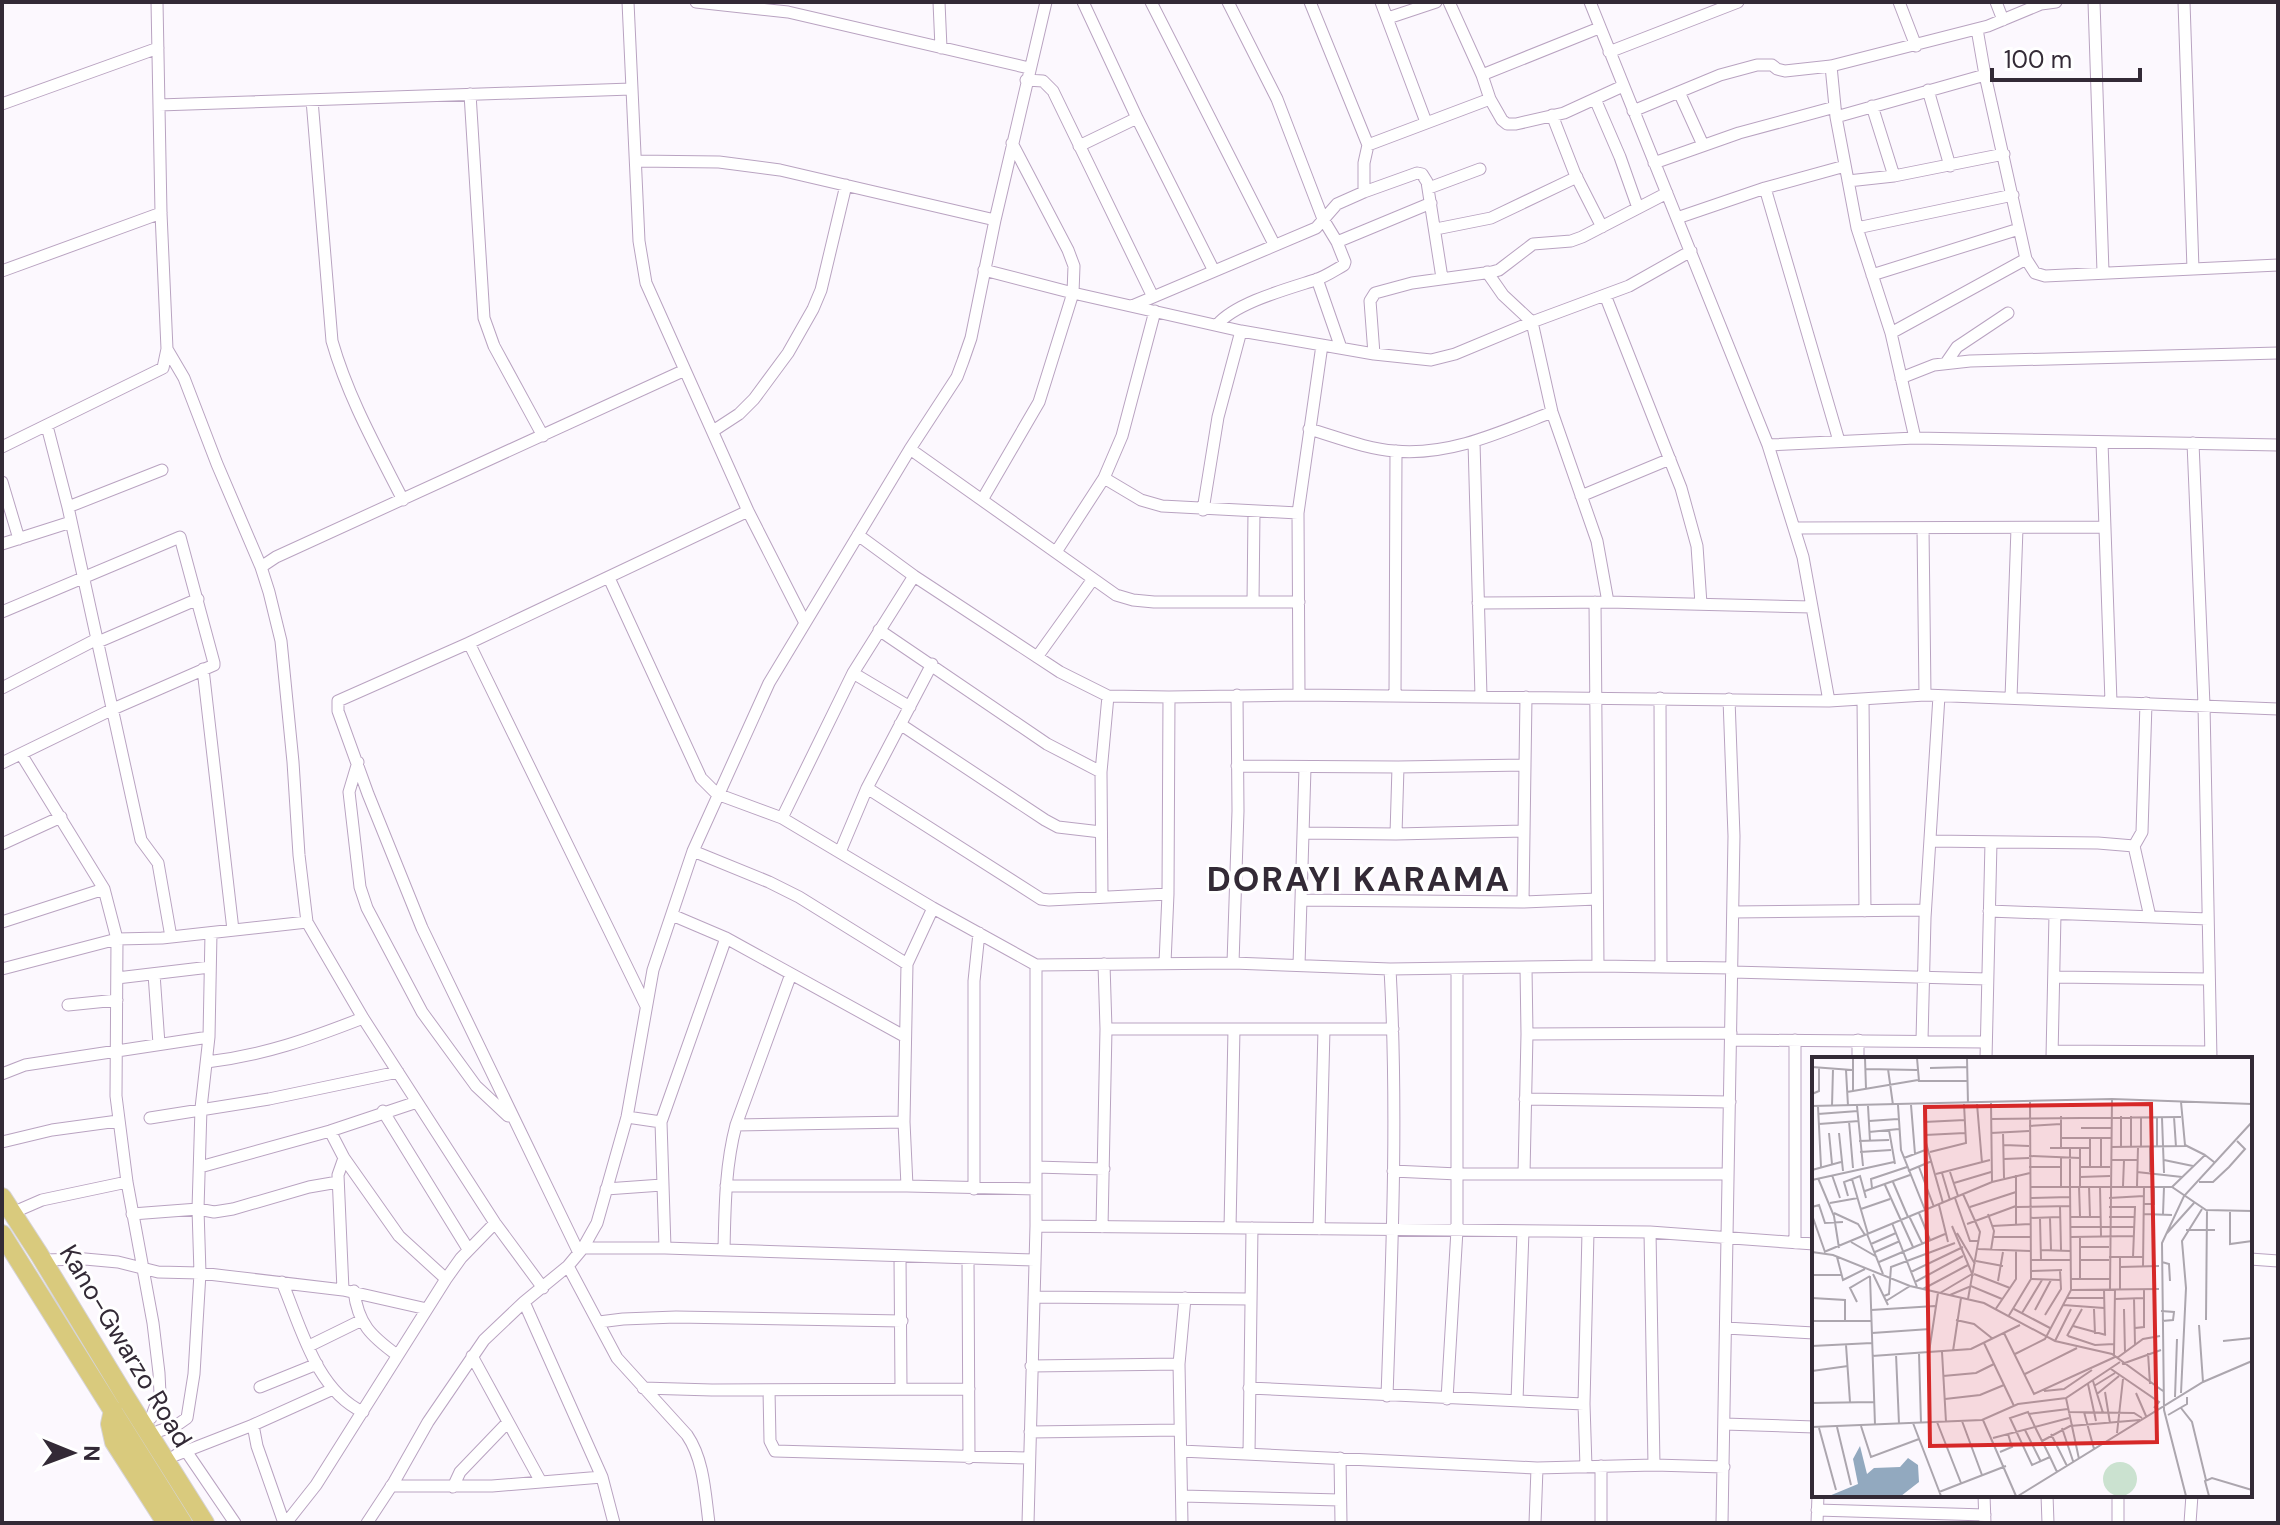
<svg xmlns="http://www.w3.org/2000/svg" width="2280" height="1525" viewBox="0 0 2280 1525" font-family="'DM Sans',sans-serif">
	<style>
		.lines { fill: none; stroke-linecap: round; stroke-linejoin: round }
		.street-casing { stroke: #b9a3c1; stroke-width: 13 }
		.primary-casing { stroke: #d6d4d7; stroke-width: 20 }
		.street { stroke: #fff; stroke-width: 11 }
		.primary { stroke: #d9ca7d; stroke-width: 18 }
		.labels { text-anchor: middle; stroke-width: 6; stroke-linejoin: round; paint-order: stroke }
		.street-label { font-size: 26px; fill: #332a36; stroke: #fff }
		.district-label { font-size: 34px; font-weight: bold; letter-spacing: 2px; fill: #332a36; stroke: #fff }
		.inset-road { fill: none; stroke: #aca6ae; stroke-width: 2 }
		.view { fill: #d62828; fill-opacity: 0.15; stroke: #d62828; stroke-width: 4 }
		.inset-edge { fill: none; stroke: #332a36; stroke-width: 4 }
	</style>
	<rect width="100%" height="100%" fill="#fcf8fe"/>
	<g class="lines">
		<defs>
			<path id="street" d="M628,2l11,239 7,42 102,228 57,112
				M696,2l92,10 241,56
				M939,2l2,46
				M1083,2l54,116 77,153
				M1151,2l123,242
				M1310,2l58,143 -4,18v29
				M1381,2l45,120
				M1449,2l33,73 8,24 12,21 5,4h9l48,-11 59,-27
				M1590,2l178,443 35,112 26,144
				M1899,2l17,44
				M1996,2l7,18
				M2094,2l9,270
				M2184,2l9,267
				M1388,18l48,-16
				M1977,29l8,46 41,184 9,14 10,3 233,-11
				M1609,52l129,-50
				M1831,66l5,51 21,111 34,105 24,105
				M1482,75l117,-47
				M1026,80l17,1 10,10 100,206
				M1928,90l22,76
				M1679,92l24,53
				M470,94l14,224 10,28 49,90
				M1595,99l25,58 18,51
				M312,100l20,241c16,56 44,106 71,159
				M2,104l156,-56
				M159,105l472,-16
				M1872,106l22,70
				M1633,111l87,-36 37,-10h15l5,4 8,2 46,-5 157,-40 53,-22 15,-2
				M1552,115l23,59 27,53
				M1836,117l149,-42
				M1368,145l122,-46
				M1079,146l58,-28
				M636,161l83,1 61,8 215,50
				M1654,163l85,-30 96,-26
				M1848,181l46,-5 110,-22
				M1429,188l51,-19
				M1765,188l74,253
				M1677,218l88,-30 80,-22
				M1857,228l156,-33
				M1436,229l55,-11 86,-41
				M1337,242l94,-39
				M984,270l89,23 168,38 133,23 57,6 24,-6 77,-32 97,-36 62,-35
				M2,271l159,-58
				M1487,272l16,23 29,27 20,90 45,129 11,61
				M1872,275l147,-46
				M1317,279l24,69
				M1605,295l76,193 16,58 4,58
				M1132,306l184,-78 21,-24 27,-12 53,-19 5,1 5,8 15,96
				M1217,325c18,-22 70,-36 98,-45 10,-3 20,-10 29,-15l1,-3 -8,-20 -14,-23 -46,-120 -49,-97
				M1891,333l135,-74
				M167,349l17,29 33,86 44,103 8,25 12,49 12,121 6,93 8,67 56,96 132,205 48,65
				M1374,354l-4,-53 5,-8 37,-10 80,-11 7,-2 34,-26 38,-3 11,-4 85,-44
				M1946,363l11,-16 51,-34
				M1901,378l33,-13 36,-4 308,-8
				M47,426l21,81 73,333 17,23 13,74
				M1309,429c28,8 57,20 86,22 55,5 106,-19 157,-39
				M713,431l26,-17 15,-15 34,-46 25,-44 8,-19 25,-105
				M1474,442l7,254
				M2102,442l9,260
				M2193,443l11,262 7,354
				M1768,445l147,-7 363,7
				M2,447l161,-79 4,-19 -6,-136 -4,-211
				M910,449l206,146 17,5 21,2h145
				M1104,478l37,22 21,6 136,7
				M2,482l17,57
				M1581,496l89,-37
				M982,500l57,-98 34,-109 1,-27 -6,-16 -56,-107
				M68,507l94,-37
				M1203,510l15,-93 23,-86
				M1794,528l311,-1
				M1923,528l2,167
				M858,535l56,41 146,96 48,24 61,1 130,-2 530,6 96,-6 353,14
				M2,544l69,-22
				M1056,552l48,-74 18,-42 33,-125
				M261,567l15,-10 409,-187
				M609,578l92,200 16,16 65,24 151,90 103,57 197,-2 157,6 208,-3 134,2
				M1253,602l1,-90
				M1595,602l3,364
				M1478,603l130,-1 204,5
				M2,612l178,-75 34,126v2l-101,44 -111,54
				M879,630l168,114 54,28
				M98,642l100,-43
				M469,643l177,363
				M1037,657l56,-78
				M203,669l30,261
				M853,673l57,34
				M2,688l95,-49
				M1299,695l-1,-182 24,-168
				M1395,696l1,-245
				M1660,698l1,269
				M2011,698l6,-170
				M1863,699l2,212
				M2146,703l-4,129 -8,14 16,71
				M900,724l145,96 13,7 43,5
				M21,754l83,135 13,50 -1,157 11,86 26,141 6,50 1,21 -9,24
				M358,762l-9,30 11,95 7,21 55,104 54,74 32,30
				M1237,766l161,1 127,-2
				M867,788l174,111 8,1 119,-6
				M782,818l71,-145 61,-97
				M1303,833l93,1 128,-3
				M1396,834l2,-67
				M1930,841l168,2 36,3
				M2,844l59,-27
				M693,851l76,31 30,15 108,67
				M840,852l27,-64 65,-124
				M1102,897l-1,-125 7,-76
				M1302,900l221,2 74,-3
				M1523,902l3,-205
				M1989,911l219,8
				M1733,912l192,-2
				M672,915l54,23 178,98
				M2,922l102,-33
				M1165,963l3,-69 1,-197
				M1233,963l5,-152 -1,-116
				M1299,965l6,-197
				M2,969l115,-30 45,-1 145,-16
				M1732,972l255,7
				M154,974l5,70
				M2054,977l155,2
				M117,978l93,-11
				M68,1005l49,-5
				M1106,1029h287
				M1527,1034l204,-1
				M1731,1040l254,2
				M1858,1040v19
				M1922,1040l3,-122 14,-222
				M2052,1051l159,1
				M2052,1057l3,-143
				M1986,1059l5,-217
				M207,1062c58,-7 102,-23 156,-44
				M2,1074l23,-9 184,-28
				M1525,1099l205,3
				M383,1111l85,138
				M627,1117l34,5
				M150,1118l119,-19 129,-27
				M736,1125l168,-3
				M330,1131l14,27 55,78 47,43
				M2,1142l50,-12 66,-9
				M200,1167l130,-36 87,-29
				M1036,1167l68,2
				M1393,1171l65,3h270
				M1524,1174l3,-140 -1,-66
				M726,1186h181l129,3
				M907,1186l-3,-64 3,-158 26,-56
				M606,1189l56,-4
				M974,1189v-208l5,-48
				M12,1213l30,-13 85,-18
				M132,1214l66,-5 16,3 19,-3 76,-22 29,-5
				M1036,1226l614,6 164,12
				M1102,1227l4,-198 -2,-65
				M1230,1228l4,-199
				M1319,1229l5,-200
				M1650,1232l4,233
				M1795,1243v-203
				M583,1248h82l370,12
				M665,1248l-4,-126 65,-184
				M724,1250c1,-42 1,-83 12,-125l55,-151
				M579,1253l-157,-325 -54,-134 -30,-83v-10l131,-58 279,-132
				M900,1256l1,132
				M968,1258l1,200
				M2250,1259l28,2
				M43,1260l42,-1 33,3 40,10 42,1 143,17 84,19
				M568,1266l49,92 70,77c17,25 18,58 22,88
				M282,1282c19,45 34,108 81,130
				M343,1290l-5,-115 6,-17
				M354,1291c4,33 17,45 43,64
				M1034,1297l216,2
				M524,1302l78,175 12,46
				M599,1322l24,-3 53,-2 226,4
				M1726,1328l88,5
				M309,1346l51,-25
				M472,1356l69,126
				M1031,1366l148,-2
				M260,1387l57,-23
				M643,1388l69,2 257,-1
				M1249,1388l335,16
				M769,1390l1,51 5,10 254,7
				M1387,1396c5,-142 11,-285 3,-427
				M1447,1399l10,-169v-261
				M1517,1401l6,-170
				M1724,1424l90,3
				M253,1425l4,21 27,77
				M159,1431l18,-6 10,-7 7,-44 6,-101 -2,-64 3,-101 8,-71 2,-104
				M1030,1432l149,-2
				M186,1451l49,72
				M1181,1451l356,17 117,-3 70,2
				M1249,1454l3,-226
				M176,1455l77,-30 80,-36
				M1340,1458l1,65
				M1601,1466v57
				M1586,1467l-2,-63 4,-172
				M391,1486h101l110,-9
				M453,1487l7,-15 48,-50
				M1984,1495l1,28
				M2047,1495l1,28
				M1182,1496l158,4
				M1817,1510l168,5
				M286,1523l30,-38 130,-206 15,-21 34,-35
				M367,1523l27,-41 34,-60 56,-82 40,-38 44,-36 15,-18 14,-25 30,-106 26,-147 40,-119 76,-168 141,-234 47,-72 6,-16 8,-23 24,-118 51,-218
				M1028,1523l8,-297v-261
				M1182,1523l-3,-159 6,-66
				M1535,1523l2,-55
				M1722,1523l12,-687 -5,-137
				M1817,1523l1,-28
				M2118,1523v-28
				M2190,1523l2,-28"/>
			<path id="primary" d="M2,1197l37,57 86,142 80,127
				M2,1234l181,289
				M113,1410l-3,14 4,18 52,81"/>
		</defs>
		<use href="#street" class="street-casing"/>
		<use href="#primary" class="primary-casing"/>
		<use href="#street" class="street"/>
		<use href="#primary" class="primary"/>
	</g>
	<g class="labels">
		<g class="street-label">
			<text transform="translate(126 1346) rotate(59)" y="9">Kano-Gwarzo Road</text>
		</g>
		<g class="district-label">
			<text x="1359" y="891">DORAYI KARAMA</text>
		</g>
	</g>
	<g transform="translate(1812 1057)">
		<rect width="440" height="440" fill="#fcf8fe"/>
		<path d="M291 422a17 17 0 1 1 34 0a17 17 0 1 1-34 0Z" fill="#cbe2d0"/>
		<path d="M48,389l7,28 7,-6 26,-1 8,-9 10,7 1,17 -18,14h-72l29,-12 -5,-25z" fill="#92a9bf"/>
		<path class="inset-road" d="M41,1v34M53,1l1,31M105,1l2,23h48M155,1l1,46M0,10l40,3M118,11l37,-1M54,12l51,1M76,12l5,36M34,13l2,36M35,35l71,-12M0,37l7,-3v-23M369,45l4,43 20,10M179,46l1,79M165,47l5,59M86,48l3,45 24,60M99,48l4,49M112,48l2,38 17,60M0,49l300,-7 140,5M6,49l3,61M20,49l1,-37M45,49l6,60M56,49l2,35M6,57l40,-3M345,60v30M362,60l2,30M350,61l2,55M179,62l190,-2M37,64l4,47M57,64l29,-2M112,65l41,-2M7,67l40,-3M217,69l32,-2M269,71h30M77,73l6,34M57,75l30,-3M191,75l1,46M17,76l3,31M27,76l4,38M179,76l38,-2M113,78l40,-2M249,81h50M289,81v29M47,84l30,-1M192,88l25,1M299,90l75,-1M309,90v-31M319,90v-31M238,91h40M249,91v-32M268,91v38M329,91v-31M48,95l31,-2M118,95l36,-9 -2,-39M217,99l51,2M92,101l24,-9M249,101v28M192,102l25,-1M299,103h27M352,103l29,6M107,110l15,40M217,110h32M268,110h30M278,110v-28M0,113l29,-8M96,114l24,-10M138,115l8,24M325,115l45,5M338,115v-25M130,116l8,27M124,117l54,-14M20,118l8,23M204,118v50M268,120l30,-1M6,121l16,38 5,32M40,122l16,55M0,123l82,-18M81,125l15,35M387,125h14l16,-15 16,-18 -8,-8M142,126l37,-11M73,128l28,62M258,129v-38M267,129l1,30M277,129l1,31M288,129l1,50M311,129l1,-26M325,129l1,-39M218,130h142l34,23 46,1M360,130l33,-32 9,7M60,131l-1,-9 36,-12M53,134l45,-16M151,137l17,38 -12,67M36,139l-4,-14 16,-6 6,22M143,141l15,43h9M218,141l40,-1M297,141l35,-2M18,146l28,-5M332,147h10v-18M127,148l9,37M248,149l1,44M0,150l7,-2 6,18 18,-1M158,150l46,-15M204,150l54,-1M297,150h27M49,152l29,-10M418,154v33l22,-3M22,156l24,11 7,11M107,156l11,27M176,157l6,17 -3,19M332,157l28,1M351,157l1,-27M0,158l13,37M97,159l13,27M258,160h31M297,160h25M218,161l30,-1M228,161l1,42M238,161l1,32M80,166l25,64M155,167l49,-18M140,169l21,50M180,169l38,-2M258,170h64M374,173h29M145,176l18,31M355,176l27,-30M55,177l16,40M268,179v43M182,180h36M259,180l63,-1M39,185l26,15M342,186v-29M59,187l25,-11M268,190h29M166,192l52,2M229,193l29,1M0,195l21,3 77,31 74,17 71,38 57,13 51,37M12,195l168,-70 38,-9M63,195l25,-11M25,200l6,23 22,-11M297,200h34M308,200v32M321,200l2,-50M218,203h40M268,203h29M164,204l27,5M67,205l66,-28M350,205l7,2 1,17M308,210l39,-1M331,210l1,-81M219,214l31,-1M99,215l52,-25M61,217l15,31M162,217l36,14M0,218h29M58,219l5,149M219,222l30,1M259,222h39M186,224l5,-29M103,225l48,-26M111,232l45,-24M292,232l1,46M298,232l2,-190M259,233l88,-1M128,236l32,-19M138,238l21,-9 31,13M72,239l5,-2 2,-27 64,-24M0,241l33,2v22M254,241h38M322,241l1,47M303,242l29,-1M74,244l24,-15M45,245l-7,-14 20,-12M251,248l41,3M202,252l36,19M282,252l1,25M312,252l1,44M59,253l64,-4M183,253l21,-31v-28M223,253l16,-30M349,254l13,1 -1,8 -11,1M210,256l20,-33M233,258l16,-26 -1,-19M196,260l23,-38 -1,-177M144,263l18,4 19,15M394,263l1,-110M0,264h59M387,268l4,57M261,269l33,9M323,271l9,-1v-38M60,276l58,-4M192,276l30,61 81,-37M255,279l15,-27M256,279l27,9 19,-1M243,284l16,-32M411,284l29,-3M172,286l30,63M34,288l4,57M0,289l60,-3M141,294l8,-53M117,295l9,-59M130,295l4,70M107,296l2,70M336,296l2,31M84,297l3,70M203,297l30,-15 26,-49 -1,-104M60,299l99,-7 49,-24M302,299l1,-67M305,301l26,-19 17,-3M310,307l39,-14M299,312l48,33 -5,6M0,314l36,-5M213,317l52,-26M131,319l33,-3 18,-9M281,324l10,32M276,327l8,37M282,329l21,-13M232,334l20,-2 28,-19M293,335l5,31M324,336l10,23M369,336l5,-105 -4,-47 20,-32M285,337l22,-18M363,340l2,-58M254,341l13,61M133,342l35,-4 24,-10M0,346l62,-1M369,351l11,14 14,58M256,355l66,1 8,5M272,355l10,37M217,357l39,-5M356,358l19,-11v-7M171,363l33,76M150,364l20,54M125,365l24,61M101,366l28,73M49,369l10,31 48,-18M0,370l170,-7 36,-16 48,-6 54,-36M25,370l14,58M7,371l17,62M250,371l11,33M213,373l16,32M305,376l6,-54M239,377l16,32M181,381l76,-20M230,384l28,-15 70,-6M188,395l12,-5 -4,-13M238,400l-18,8 -22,-47 18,-6 7,15 15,30 7,15M127,435l67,-26M206,439l185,-114 49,-21M374,439l-22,-86 -2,-167 22,-47 68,-74M397,439l-4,-15 7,-3 40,12"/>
		<path class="view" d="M339,47l6,338 -227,4 -5,-339z"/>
		<rect width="440" height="440" class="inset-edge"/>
	</g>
	<rect width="2280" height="1525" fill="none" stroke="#332a36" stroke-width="8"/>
	<g transform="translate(72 1453) rotate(91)" stroke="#ffffff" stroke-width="6" paint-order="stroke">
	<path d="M0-6L14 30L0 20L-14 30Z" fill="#332a36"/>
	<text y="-12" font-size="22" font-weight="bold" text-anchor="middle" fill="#332a36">N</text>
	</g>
	<path d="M1992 68v12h148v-12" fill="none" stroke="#332a36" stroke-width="4"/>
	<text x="2004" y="68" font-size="24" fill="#332a36" stroke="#ffffff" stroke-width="6" paint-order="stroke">100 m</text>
</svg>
